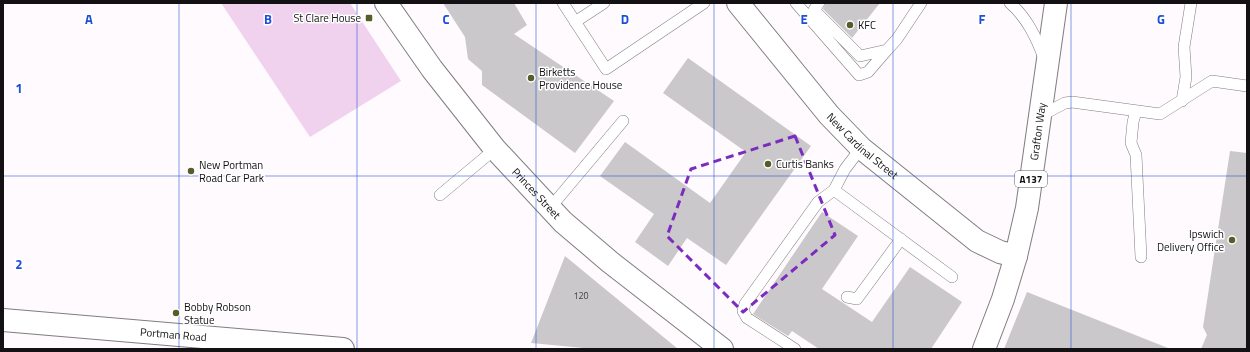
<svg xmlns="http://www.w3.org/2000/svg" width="1250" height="352" viewBox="0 0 1250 352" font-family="'Titillium Web',sans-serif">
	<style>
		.green { fill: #f0d2ef }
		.building { fill: #cbc8cb }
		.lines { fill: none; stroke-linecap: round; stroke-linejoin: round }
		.lane-casing { stroke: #807d80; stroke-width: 12 }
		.street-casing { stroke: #807d80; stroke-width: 24 }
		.secondary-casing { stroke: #807d80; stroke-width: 24 }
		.primary-casing { stroke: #807d80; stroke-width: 24 }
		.lane { stroke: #fff; stroke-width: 11 }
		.street { stroke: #fff; stroke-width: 22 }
		.secondary { stroke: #fff; stroke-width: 22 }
		.primary { stroke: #fff; stroke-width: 22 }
		.marked { fill: none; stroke: #7b2cbf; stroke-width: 3; stroke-dasharray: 8 5; stroke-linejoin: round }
		.grid { fill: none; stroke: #1d4ed8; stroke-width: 1; stroke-opacity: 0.55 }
		.poi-dot { fill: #555d2b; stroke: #fff; stroke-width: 1.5 }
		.labels { text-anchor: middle; stroke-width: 3; stroke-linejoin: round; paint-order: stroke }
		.number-label { font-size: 9px; fill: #413f41 }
		.shield { fill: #fff; stroke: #5a585a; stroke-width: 1 }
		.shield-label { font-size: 10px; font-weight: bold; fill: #131113 }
		.poi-label { font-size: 11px; fill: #131113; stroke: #fff; text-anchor: start }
		.street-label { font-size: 11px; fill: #131113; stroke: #fff }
		.grid-label { font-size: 13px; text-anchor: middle; font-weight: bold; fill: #1d4ed8; stroke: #fff; stroke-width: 3; stroke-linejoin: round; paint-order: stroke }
	</style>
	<rect width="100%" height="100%" fill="#fefafe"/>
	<path class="green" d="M221,3h129l51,78 -91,56z"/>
	<path class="building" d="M443,3h71l13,22 -13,9 100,67 -39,52 -93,-68v-14l-14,-12 -3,-22z
		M826,3h54l-28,35 -29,-29z
		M688,58l123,88 -85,119 -39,-27 -19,28 -33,-24 19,-28 -54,-38 25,-34 85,61 36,-51 -83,-59z
		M1230,151l17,2v196h-46l6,-14 -4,-8z
		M822,212l36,24 -36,53 50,33 38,-55 52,35 -31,47h-112l-27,-18 -4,5 -35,-22z
		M565,256l113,93h-84l-63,-6z
		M1027,292l141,56v1h-164z"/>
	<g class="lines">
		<defs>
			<path id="lane" d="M563,3l43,66 98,-66
				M796,3l63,72 9,-3 19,-22 10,-11 24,-36
				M819,3l-5,7 46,46 27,-6
				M1010,3c17,15 26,34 34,55
				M575,22l29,-19
				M1182,101l4,-24 -2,-30 7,-44
				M1136,111l-3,11 -2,21 5,12 5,102
				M1040,116l25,-13 7,-1 88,12 52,-33 35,5
				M861,148l-16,21 -11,21 118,87
				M440,195l55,-46
				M550,208l73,-87
				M847,297l10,2 44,-60
				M795,349l-48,-31 -4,-7 2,-7 73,-102 16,-12"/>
			<g id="street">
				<path id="s1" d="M738,3l91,112 32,33 116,93 23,11 16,4"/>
				<path id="s2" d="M3,320l340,29"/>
			</g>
			<g id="secondary">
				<path id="s3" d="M386,3l46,66 63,80 68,73 47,40 112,87"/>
			</g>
			<g id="primary">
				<path id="s4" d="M984,349l19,-50 13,-43 11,-48 29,-205"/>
			</g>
		</defs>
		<use href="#lane" class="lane-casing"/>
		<use href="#street" class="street-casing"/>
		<use href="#secondary" class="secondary-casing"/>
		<use href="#primary" class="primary-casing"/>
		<use href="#lane" class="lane"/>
		<use href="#street" class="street"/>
		<use href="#secondary" class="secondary"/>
		<use href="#primary" class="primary"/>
	</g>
	<path class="marked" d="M795,136l40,99 -92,77 -76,-76 24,-67z"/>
	<path class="grid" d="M179,3v346M357,3v346M536,3v346M714,3v346M893,3v346M1071,3v346M3,176h1244"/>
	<g class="poi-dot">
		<rect x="365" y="14" width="8" height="8" rx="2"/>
		<circle cx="850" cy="25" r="4"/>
		<circle cx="531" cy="78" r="4"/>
		<circle cx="768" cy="164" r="4"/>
		<circle cx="191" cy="171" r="4"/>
		<circle cx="1232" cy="240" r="4"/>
		<circle cx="176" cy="313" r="4"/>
	</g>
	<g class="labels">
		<g class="number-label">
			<text x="581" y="299">120</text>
		</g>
		<rect class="shield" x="1015" y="171" width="32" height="16" rx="3"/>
		<g class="shield-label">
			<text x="1031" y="183">A137</text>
		</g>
		<g class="poi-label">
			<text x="361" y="22" text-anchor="end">St Clare House</text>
			<text x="858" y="29">KFC</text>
			<text x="539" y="76">Birketts<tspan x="539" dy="13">Providence House</tspan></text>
			<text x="776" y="168">Curtis Banks</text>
			<text x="199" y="169">New Portman<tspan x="199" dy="13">Road Car Park</tspan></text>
			<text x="1224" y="238" text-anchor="end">Ipswich<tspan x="1224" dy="13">Delivery Office</tspan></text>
			<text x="184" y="311">Bobby Robson<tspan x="184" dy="13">Statue</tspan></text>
		</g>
		<g class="street-label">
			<text dy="4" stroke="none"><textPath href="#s4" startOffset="225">Grafton Way</textPath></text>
			<text dy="4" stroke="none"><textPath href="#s1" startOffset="190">New Cardinal Street</textPath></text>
			<text dy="4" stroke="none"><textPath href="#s3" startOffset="243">Princes Street</textPath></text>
			<text dy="4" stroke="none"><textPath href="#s2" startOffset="171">Portman Road</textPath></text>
		</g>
	</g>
	<g class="grid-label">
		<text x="89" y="24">A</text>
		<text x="268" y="24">B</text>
		<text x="446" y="24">C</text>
		<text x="625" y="24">D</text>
		<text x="804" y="24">E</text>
		<text x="982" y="24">F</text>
		<text x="1161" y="24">G</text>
		<text x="19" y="93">1</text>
		<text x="19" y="269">2</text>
	</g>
	<rect width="1250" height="352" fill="none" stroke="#131113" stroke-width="8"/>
</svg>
